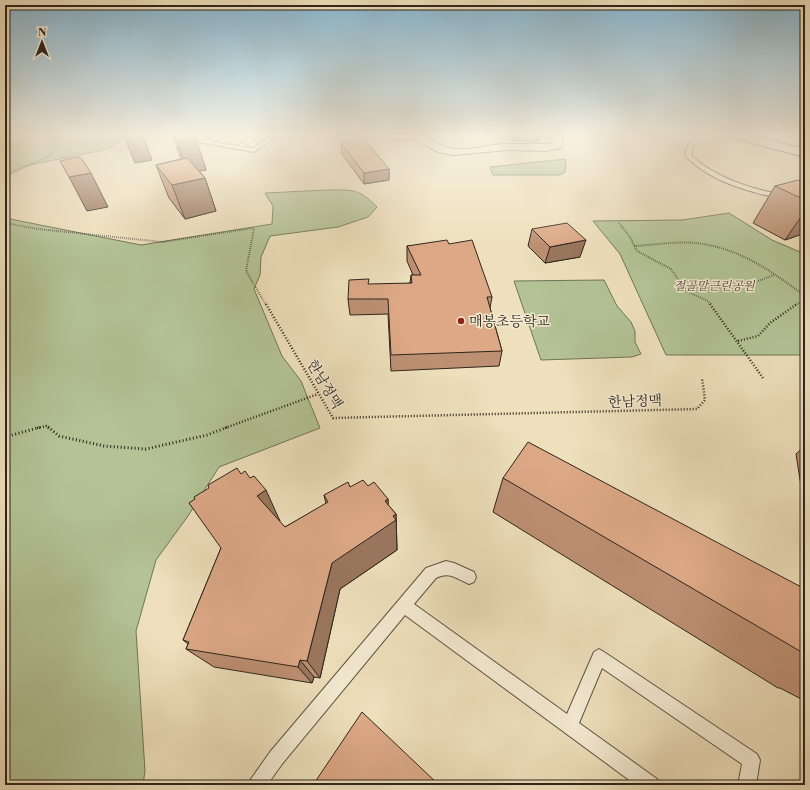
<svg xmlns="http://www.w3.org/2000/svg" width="810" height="790" viewBox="0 0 810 790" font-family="'Libre Bodoni','Noto Serif KR',serif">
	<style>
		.green { fill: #b3c396; stroke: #707459 }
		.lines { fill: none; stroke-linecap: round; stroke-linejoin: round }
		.lane-casing { stroke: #5e5444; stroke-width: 2 }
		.street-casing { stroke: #5e5444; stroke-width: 2 }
		.secondary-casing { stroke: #2e251c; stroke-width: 2 }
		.path-far3 { stroke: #2e251c; stroke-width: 1.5; stroke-dasharray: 0.5 1; stroke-linecap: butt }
		.path-far2 { stroke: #2e251c; stroke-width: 2; stroke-dasharray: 0.5 1.5; stroke-linecap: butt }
		.path-far1 { stroke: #2e251c; stroke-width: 2.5; stroke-dasharray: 1 2; stroke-linecap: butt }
		.path { stroke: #2e251c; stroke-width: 3; stroke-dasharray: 1 2.5; stroke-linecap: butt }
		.lane { fill: #f4ebd3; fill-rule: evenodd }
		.street { fill: #f4ebd3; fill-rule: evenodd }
		.secondary { fill: #f4ebd3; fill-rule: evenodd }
		.wall { fill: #bd9073; stroke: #2e251c }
		.shaded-wall { fill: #9a765e; stroke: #2e251c }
		.building { fill: #dca886; stroke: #2e251c }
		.poi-dot { fill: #8f2418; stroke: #f4ebd3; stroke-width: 1.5 }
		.labels { text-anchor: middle; stroke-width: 3; stroke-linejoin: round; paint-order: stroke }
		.far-park-label { font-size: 12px; font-style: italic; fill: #4f4c3a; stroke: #f4ebd3 }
		.poi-label { font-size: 14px; fill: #2e251c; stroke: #f4ebd3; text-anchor: start }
		.street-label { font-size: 14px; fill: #2e251c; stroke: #f4ebd3 }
	</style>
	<rect width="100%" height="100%" fill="#eee0bc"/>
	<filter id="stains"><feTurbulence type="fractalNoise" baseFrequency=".005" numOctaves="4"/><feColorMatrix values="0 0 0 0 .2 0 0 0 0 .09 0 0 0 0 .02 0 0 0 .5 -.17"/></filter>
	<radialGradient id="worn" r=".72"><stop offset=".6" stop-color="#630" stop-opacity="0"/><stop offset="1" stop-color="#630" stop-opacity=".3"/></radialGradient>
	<path class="green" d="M5,134h124l-21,15 -83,17 -20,9z
		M566,159l-1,13 -5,3h-67l-3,-8z
		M327,190c26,0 31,-2 50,17l-9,10 -30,10 -68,9 -9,21 -1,18 -6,14 28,67 19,25 19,47 -101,39 -31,49 -32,44 -20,71 9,140 -2,14h-138v-567l136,27 131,-21 1,-18 -8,-13z
		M729,213l43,27 33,14v101h-139l-46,-101 -27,-33 89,-1z
		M604,280l13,26 14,16 4,9v11l6,12 -9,3 -91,3 -27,-79z"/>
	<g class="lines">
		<defs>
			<path id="lane" d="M225,134h9l-24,8 28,4 16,-12h6l-17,13 10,1 17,-12 -4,-2h8l3,2 -23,16 -56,-10z
				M700,134h5l-12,12 -2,9c29,28 75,37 114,45v4c-38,-8 -93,-18 -120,-49l3,-10z
				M446,561l8,2 20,9 2,5 -2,5 -5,2c-12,-5 -20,-13 -33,-6l-22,26 153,110 27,-62 5,-3 5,3 153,102 3,6 -4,25h-18l4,-21 -140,-96 -23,55 78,56 3,6h-24l-231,-170 -123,149 -15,21h-19l3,-6 19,-27 156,-184z"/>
			<path id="street" d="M361,134h57l27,13 8,2h16l32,-5h50l1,-10h10v12l-1,2 -16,3 -36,-1 -56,5 -15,-3 -22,-12 -51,-1 -4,-1 -1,-2z
				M805,141v9l-5,-1 -1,-2 2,-5z"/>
			<path id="secondary" d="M724,134h20l61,15v8l-80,-21z"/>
		</defs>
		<use href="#lane" class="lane-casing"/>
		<use href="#street" class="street-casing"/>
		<use href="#secondary" class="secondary-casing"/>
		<path class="path-far3" d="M5,177l46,-22 6,-10 3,-11"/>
		<path class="path-far2" d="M5,223l33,6 124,13 92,-14 -8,43 20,34
			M619,223l11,14 7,14 34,18 15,22 22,10 3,4
			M634,246c20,-1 42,-5 62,-3 44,5 75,28 109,53
			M683,286c32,1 63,3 92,-12
			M795,305l10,-5"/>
		<path class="path-far1" d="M266,304l67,114 364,-9 8,-9 -3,-22
			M710,304l53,74
			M738,341l20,-5 12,-13 27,-19
			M37,428l9,-2 3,2
			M225,428l93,-34"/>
		<path class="path" d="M48,427l11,9 45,10 42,3 61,-14 21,-8
			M5,437l36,-10"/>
		<use href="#lane" class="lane"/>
		<use href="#street" class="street"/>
		<use href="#secondary" class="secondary"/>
	</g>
	<path class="wall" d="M172,134h21l13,36 -7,1 6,7 11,33 -31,8 -16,-21 -13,-33 25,-6z
		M511,134h31l-5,8 -26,-2z
		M341,143l48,26v11l-25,4 -22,-30z
		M805,182v51l-20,7 -32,-17 22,-37z
		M532,229l48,28 -35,6 -17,-17z
		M449,244l43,53 -2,11 12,43 -3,15 -108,5 -3,-57 -38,1 -2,-16 62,-16 1,-8h2l-6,-14v-15z
		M805,446v41l-4,-1 -5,-32z
		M241,474l9,4 30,43 -1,1 6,5 41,-23 -2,-9 26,-8 18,-1 20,13v6l8,9 1,36 -57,39 -20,89 -6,-1 -2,6 -98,-16 -28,-18 2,-5 -5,-4 38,-92z
		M503,478l302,111v112l-25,-13h-2l-285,-176z"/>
	<path class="shaded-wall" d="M123,134h19l10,26 -17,3z
		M538,134h4l-5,8z
		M196,138l10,32 -18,3 -11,-31z
		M389,169v11l-25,4v-11z
		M91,173l17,34 -21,4 -18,-34z
		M205,178l11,33 -31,8 -13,-34z
		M805,211v22l-20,7z
		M586,240l-6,17 -35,6 5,-16z
		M266,490l14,31 -8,6 -15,-31z
		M388,499l1,26 4,-9 3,-2 1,36 -57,39 -20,89 -13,-17 25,-98 53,-62z
		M300,660l14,17 -2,6 -14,-16z"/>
	<path class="building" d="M173,134h20l3,4 -19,4z
		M364,139l25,30 -25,4 -23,-30z
		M78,157l3,1 10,15 -22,4 -9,-16z
		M187,158l18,20 -33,7 -16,-20z
		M798,180l5,2h2v18l-30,-14z
		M567,223l19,17 -36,7 -18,-18z
		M447,240l2,4 23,-4 20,57h-5l15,54 -111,4 -3,-56h-40l1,-19 20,-1 -1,5 44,-1 -1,-8h10l-14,-29z
		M528,442l277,147v65l-302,-176z
		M237,468l4,6 4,-3 5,7 4,-2 12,14 -9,6 28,31 43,-25 -4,-7 24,-13 2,5 13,-7 5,6 6,-4 14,17 -3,2 11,13 -3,2 3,4 -64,43 -25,98 -7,-1 -2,7 -112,-18 3,-7 -6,-2 38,-92 -32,-45 6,-4 -1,-2 15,-9 -1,-3z
		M362,712l77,73h-126z"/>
	<linearGradient id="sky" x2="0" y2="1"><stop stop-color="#88b8d2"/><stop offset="0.55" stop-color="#f7f1e1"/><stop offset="1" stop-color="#f7f1e1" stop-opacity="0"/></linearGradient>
	<rect width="810" height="245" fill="url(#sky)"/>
	<circle class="poi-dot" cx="461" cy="321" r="4"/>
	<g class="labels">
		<g class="far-park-label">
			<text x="714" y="290">절골말근린공원</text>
		</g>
		<g class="poi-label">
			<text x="469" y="326">매봉초등학교</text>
		</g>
		<g class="street-label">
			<text transform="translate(325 384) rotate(59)" y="5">한남정맥</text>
			<text transform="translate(635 401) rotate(-2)" y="5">한남정맥</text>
		</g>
	</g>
	<rect width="810" height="790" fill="none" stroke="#eee0bc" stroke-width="20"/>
	<rect x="6" y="6" width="798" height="778" fill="none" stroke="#2e251c" stroke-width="2"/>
	<rect x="10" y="10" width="790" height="770" fill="none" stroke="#2e251c"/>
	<g transform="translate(42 42)" stroke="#f4ebd3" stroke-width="3" paint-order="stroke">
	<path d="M0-3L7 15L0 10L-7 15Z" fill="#2e251c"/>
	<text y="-6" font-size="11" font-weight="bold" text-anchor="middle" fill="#2e251c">N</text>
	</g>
	<rect width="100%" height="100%" filter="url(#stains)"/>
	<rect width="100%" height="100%" fill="url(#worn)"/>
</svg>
